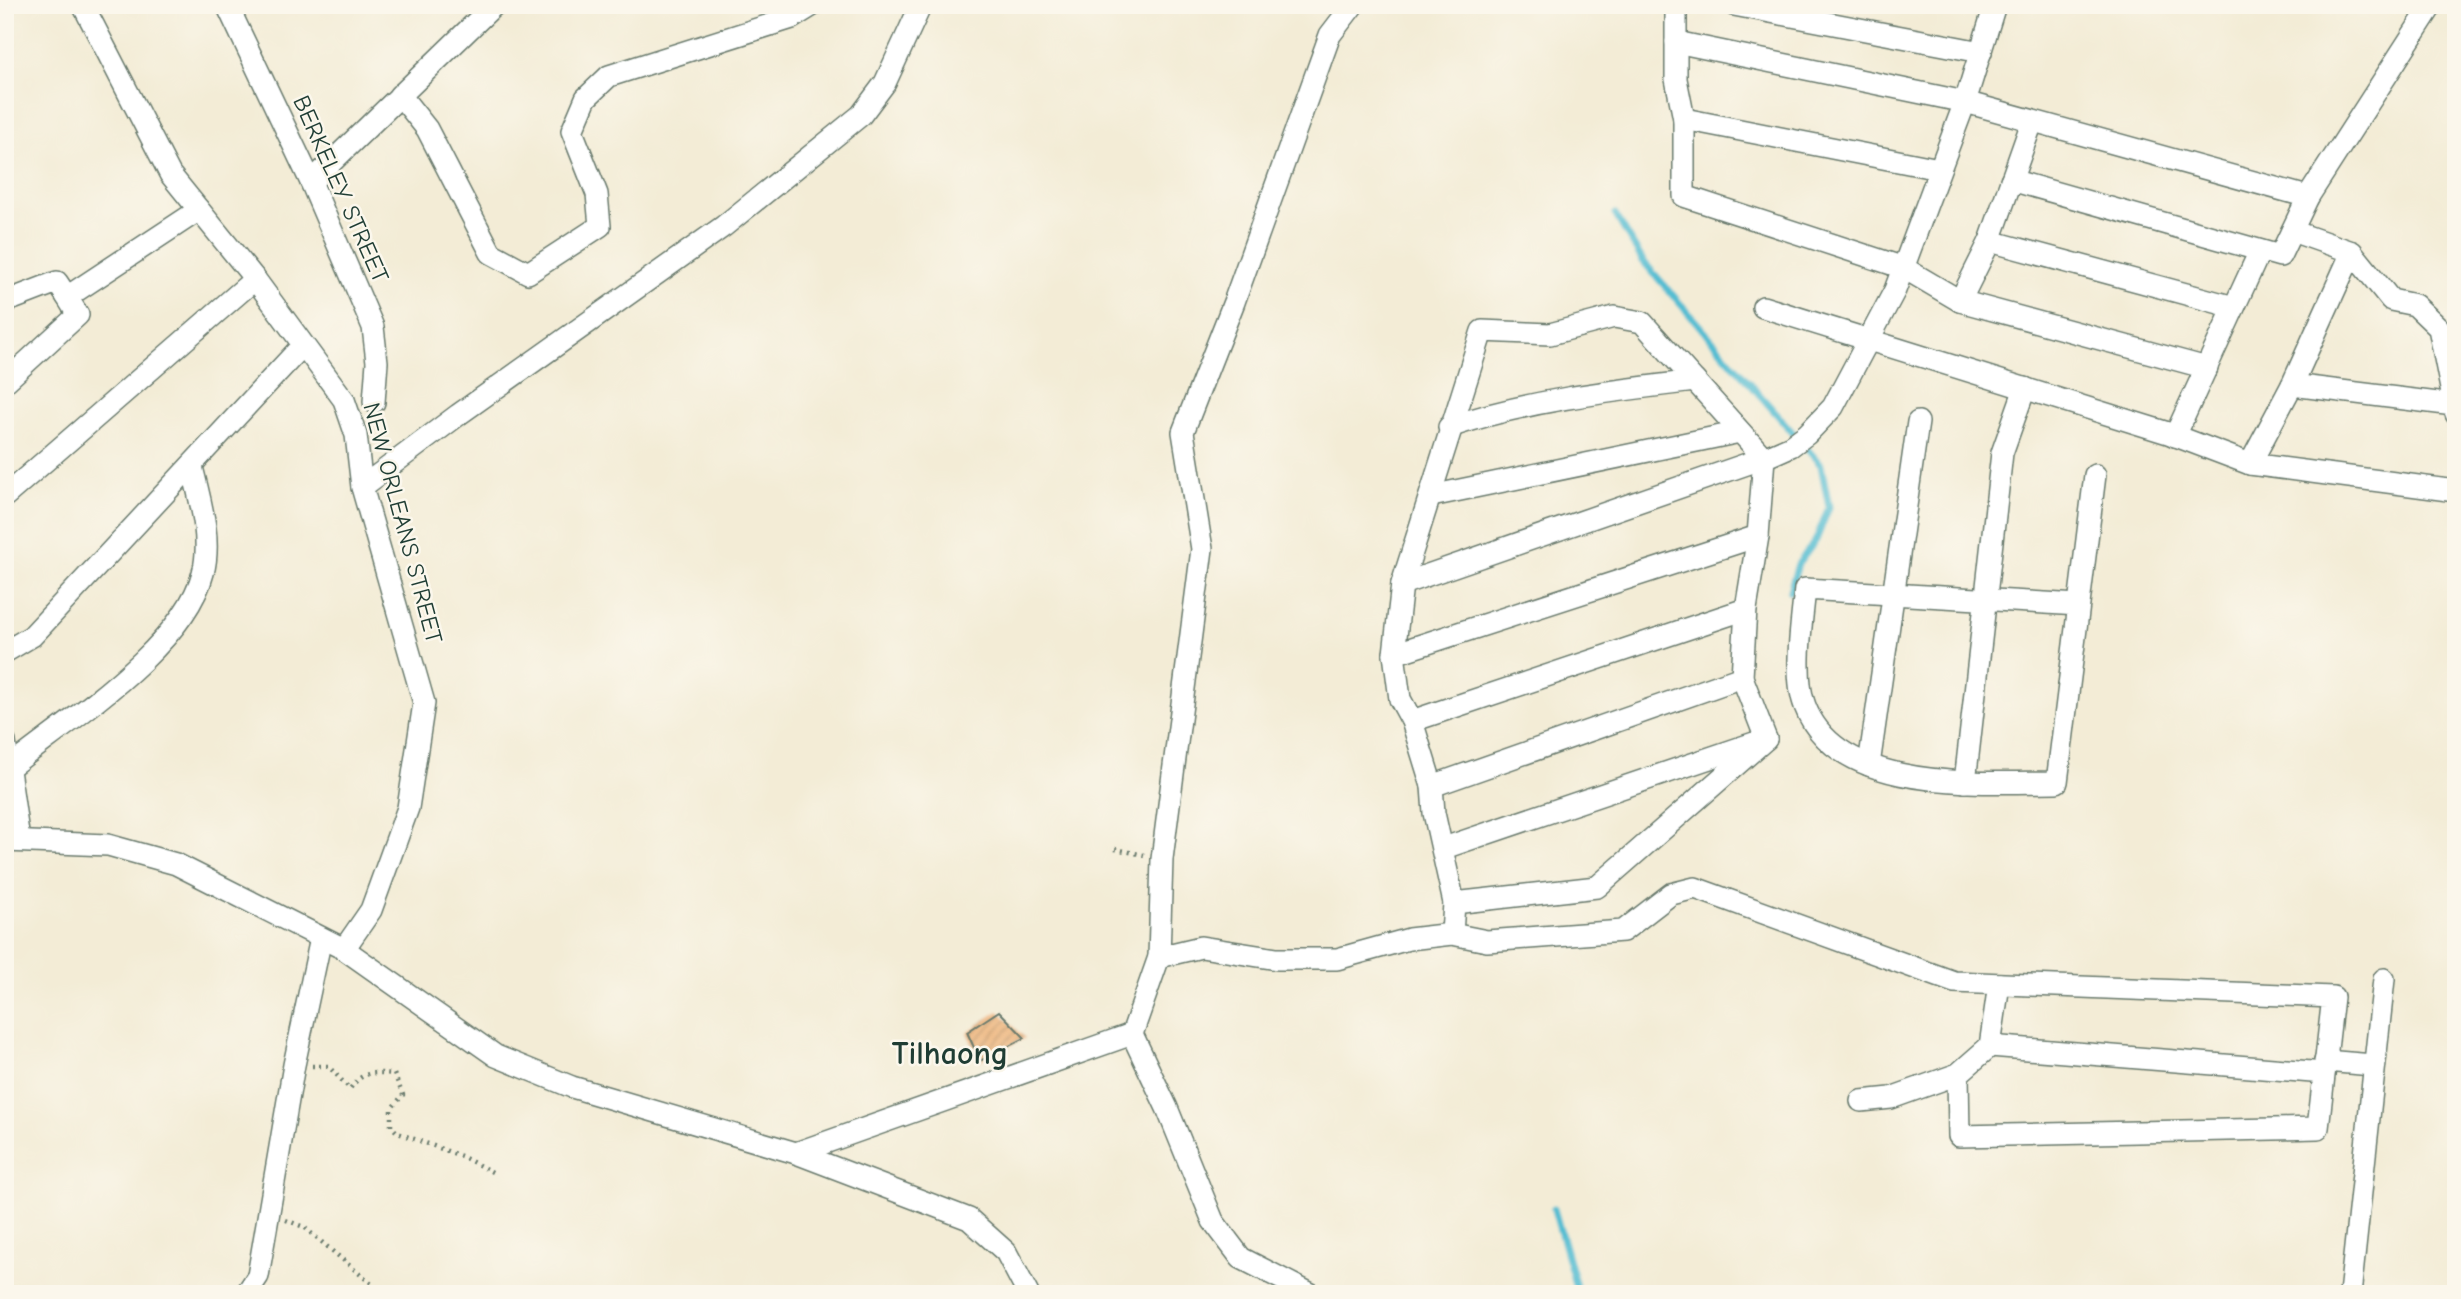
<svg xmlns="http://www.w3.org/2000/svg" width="2461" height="1299" viewBox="0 0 2461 1299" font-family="'Comic Neue',sans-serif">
  <defs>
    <pattern id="building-hatch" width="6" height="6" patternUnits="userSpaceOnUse" patternTransform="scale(1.75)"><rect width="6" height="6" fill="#ecad6f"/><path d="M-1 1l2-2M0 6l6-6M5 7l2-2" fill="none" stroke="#bf8e5c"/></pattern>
  </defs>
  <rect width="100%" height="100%" fill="#fbf7ec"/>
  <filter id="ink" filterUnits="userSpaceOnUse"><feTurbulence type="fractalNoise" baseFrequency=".0143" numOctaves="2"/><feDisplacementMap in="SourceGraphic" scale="14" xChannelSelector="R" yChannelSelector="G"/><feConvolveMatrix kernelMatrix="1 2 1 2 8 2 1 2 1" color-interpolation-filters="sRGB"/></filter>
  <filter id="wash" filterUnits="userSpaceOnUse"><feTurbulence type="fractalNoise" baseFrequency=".00686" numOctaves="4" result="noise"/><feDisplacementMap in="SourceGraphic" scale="28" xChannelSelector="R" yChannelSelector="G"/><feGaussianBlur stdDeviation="1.57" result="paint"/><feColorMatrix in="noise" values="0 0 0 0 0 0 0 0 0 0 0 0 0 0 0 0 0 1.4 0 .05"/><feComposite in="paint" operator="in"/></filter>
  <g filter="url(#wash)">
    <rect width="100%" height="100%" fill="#f3ecd6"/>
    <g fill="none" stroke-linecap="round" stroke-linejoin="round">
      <g stroke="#55bdd2" stroke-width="7">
        <polyline points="1615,214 1643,261 1821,465 1829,507 1816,540 1798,564 1790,591"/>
        <polyline points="1554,1209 1578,1294"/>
      </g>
    </g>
    <g id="blocks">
      <polygon fill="url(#building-hatch)" points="999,1011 1025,1038 980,1061 967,1032"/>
    </g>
  </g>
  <g filter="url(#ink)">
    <use href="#blocks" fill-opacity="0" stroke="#697a6d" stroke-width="2"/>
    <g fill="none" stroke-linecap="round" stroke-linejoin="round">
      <defs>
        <g id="minor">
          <polyline points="83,5 170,174 255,279 344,400 356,435 362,487 424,703 408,808 371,910 344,949"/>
          <polyline points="227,5 311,182 373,327 377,362 374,402"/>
          <polyline points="1676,5 1676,79 1684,119 1684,196 1904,268 1960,301 2207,368"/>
          <polyline points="1734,5 1981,52"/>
          <polyline points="1676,42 1965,102 2308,197"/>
          <polyline points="400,95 427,129 491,253 528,273 600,226 597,194 572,131 586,98 609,76 792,18 813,5"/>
          <polyline points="1684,119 1939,169"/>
          <polyline points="2011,180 2280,256 2308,197 2432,5"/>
          <polyline points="311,182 494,5"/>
          <polyline points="2292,231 2352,252 2391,300 2415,305 2439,328 2456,414"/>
          <polyline points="1990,241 2234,307"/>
          <polyline points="1960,301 1990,241 2032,122"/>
          <polyline points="5,302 57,282 67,297 199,210"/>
          <polyline points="1763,307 2168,433 2250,464 2456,491"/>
          <polyline points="5,382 78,315 67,297"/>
          <polyline points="2292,385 2454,405"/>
          <path d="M1449,427c80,-27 162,-36 246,-46"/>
          <polyline points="2175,436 2260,251"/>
          <polyline points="2250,464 2292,385 2352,252"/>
          <polyline points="362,487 458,415 724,226 861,115 885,83 921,5"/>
          <polyline points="5,496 255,279"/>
          <polyline points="1431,496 1740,432"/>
          <polyline points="1402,584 1764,458 1791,446 1807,434 1833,407 1895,290 1965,102 1995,5"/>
          <path d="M2079,605l-274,-16c-3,31 -12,87 0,117 33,88 177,76 252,76l38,-307"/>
          <polyline points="5,652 32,636 303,345"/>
          <polyline points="1394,654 1758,536"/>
          <polyline points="1412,721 1746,609"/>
          <polyline points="5,742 19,840"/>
          <polyline points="1869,765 1918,422"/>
          <path d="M10,767c59,-47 174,-120 193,-194 9,-34 -3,-73 -11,-106"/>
          <polyline points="1965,782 2002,453 2025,388"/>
          <polyline points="1432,786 1742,677"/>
          <polyline points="5,841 108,845 176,864 344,949 496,1056 572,1087 796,1153 969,1219 1006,1252 1028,1294"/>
          <polyline points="1444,848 1754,743"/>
          <polyline points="1454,903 1597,887 1766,739"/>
          <polyline points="1452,934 1454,903 1434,813 1432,786 1412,721 1400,699 1394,654 1402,584 1482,331 1550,334 1614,317 1642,322 1764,458 1758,536 1746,609 1742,677 1766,739"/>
          <polyline points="1159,957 1201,947 1277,959 1337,959 1409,939 1452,934 1487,941 1623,931 1671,894 1695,888 1954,982 2333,997 2318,1128 1959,1136 1958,1074"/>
          <polyline points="1990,1046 2324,1073"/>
          <polyline points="2325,1061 2373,1065"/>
          <polyline points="1861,1101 1891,1098 1958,1074 1990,1046 1999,984"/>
          <polyline points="796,1153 1132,1034"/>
          <polyline points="246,1294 258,1276 294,1065 321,938"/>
          <polyline points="1311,1294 1241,1258 1213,1221 1167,1108 1132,1034 1159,957 1162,859 1202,549 1183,432 1234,302 1330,35 1353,5"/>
          <polyline points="2350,1294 2384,979"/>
        </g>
      </defs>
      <use href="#minor" stroke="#697a6d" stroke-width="24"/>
      <g stroke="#697a6d" stroke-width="4.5" stroke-dasharray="2 5" stroke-linecap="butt">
        <polyline points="1115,849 1144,855"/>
        <path d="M312,1066h16l22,23c12,-18 23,-17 44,-15l9,21 -12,14v17l7,7 63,23 33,17"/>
        <polyline points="286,1220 304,1227 374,1286"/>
      </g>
      <use href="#minor" stroke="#fff" stroke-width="21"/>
    </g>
  </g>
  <g text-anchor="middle" stroke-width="5" stroke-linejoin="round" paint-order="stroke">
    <g font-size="24" fill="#1f3d34" stroke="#fbf7ec">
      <text transform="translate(341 189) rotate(66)" y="8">BERKELEY STREET</text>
      <text transform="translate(403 523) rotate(75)" y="8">NEW ORLEANS STREET</text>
    </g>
    <g font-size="32" font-weight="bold" fill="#1f3d34" stroke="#fbf7ec">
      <text x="950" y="1064">Tilhaong</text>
    </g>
  </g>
  <rect width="2461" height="1299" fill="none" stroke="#fbf7ec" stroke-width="28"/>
</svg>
